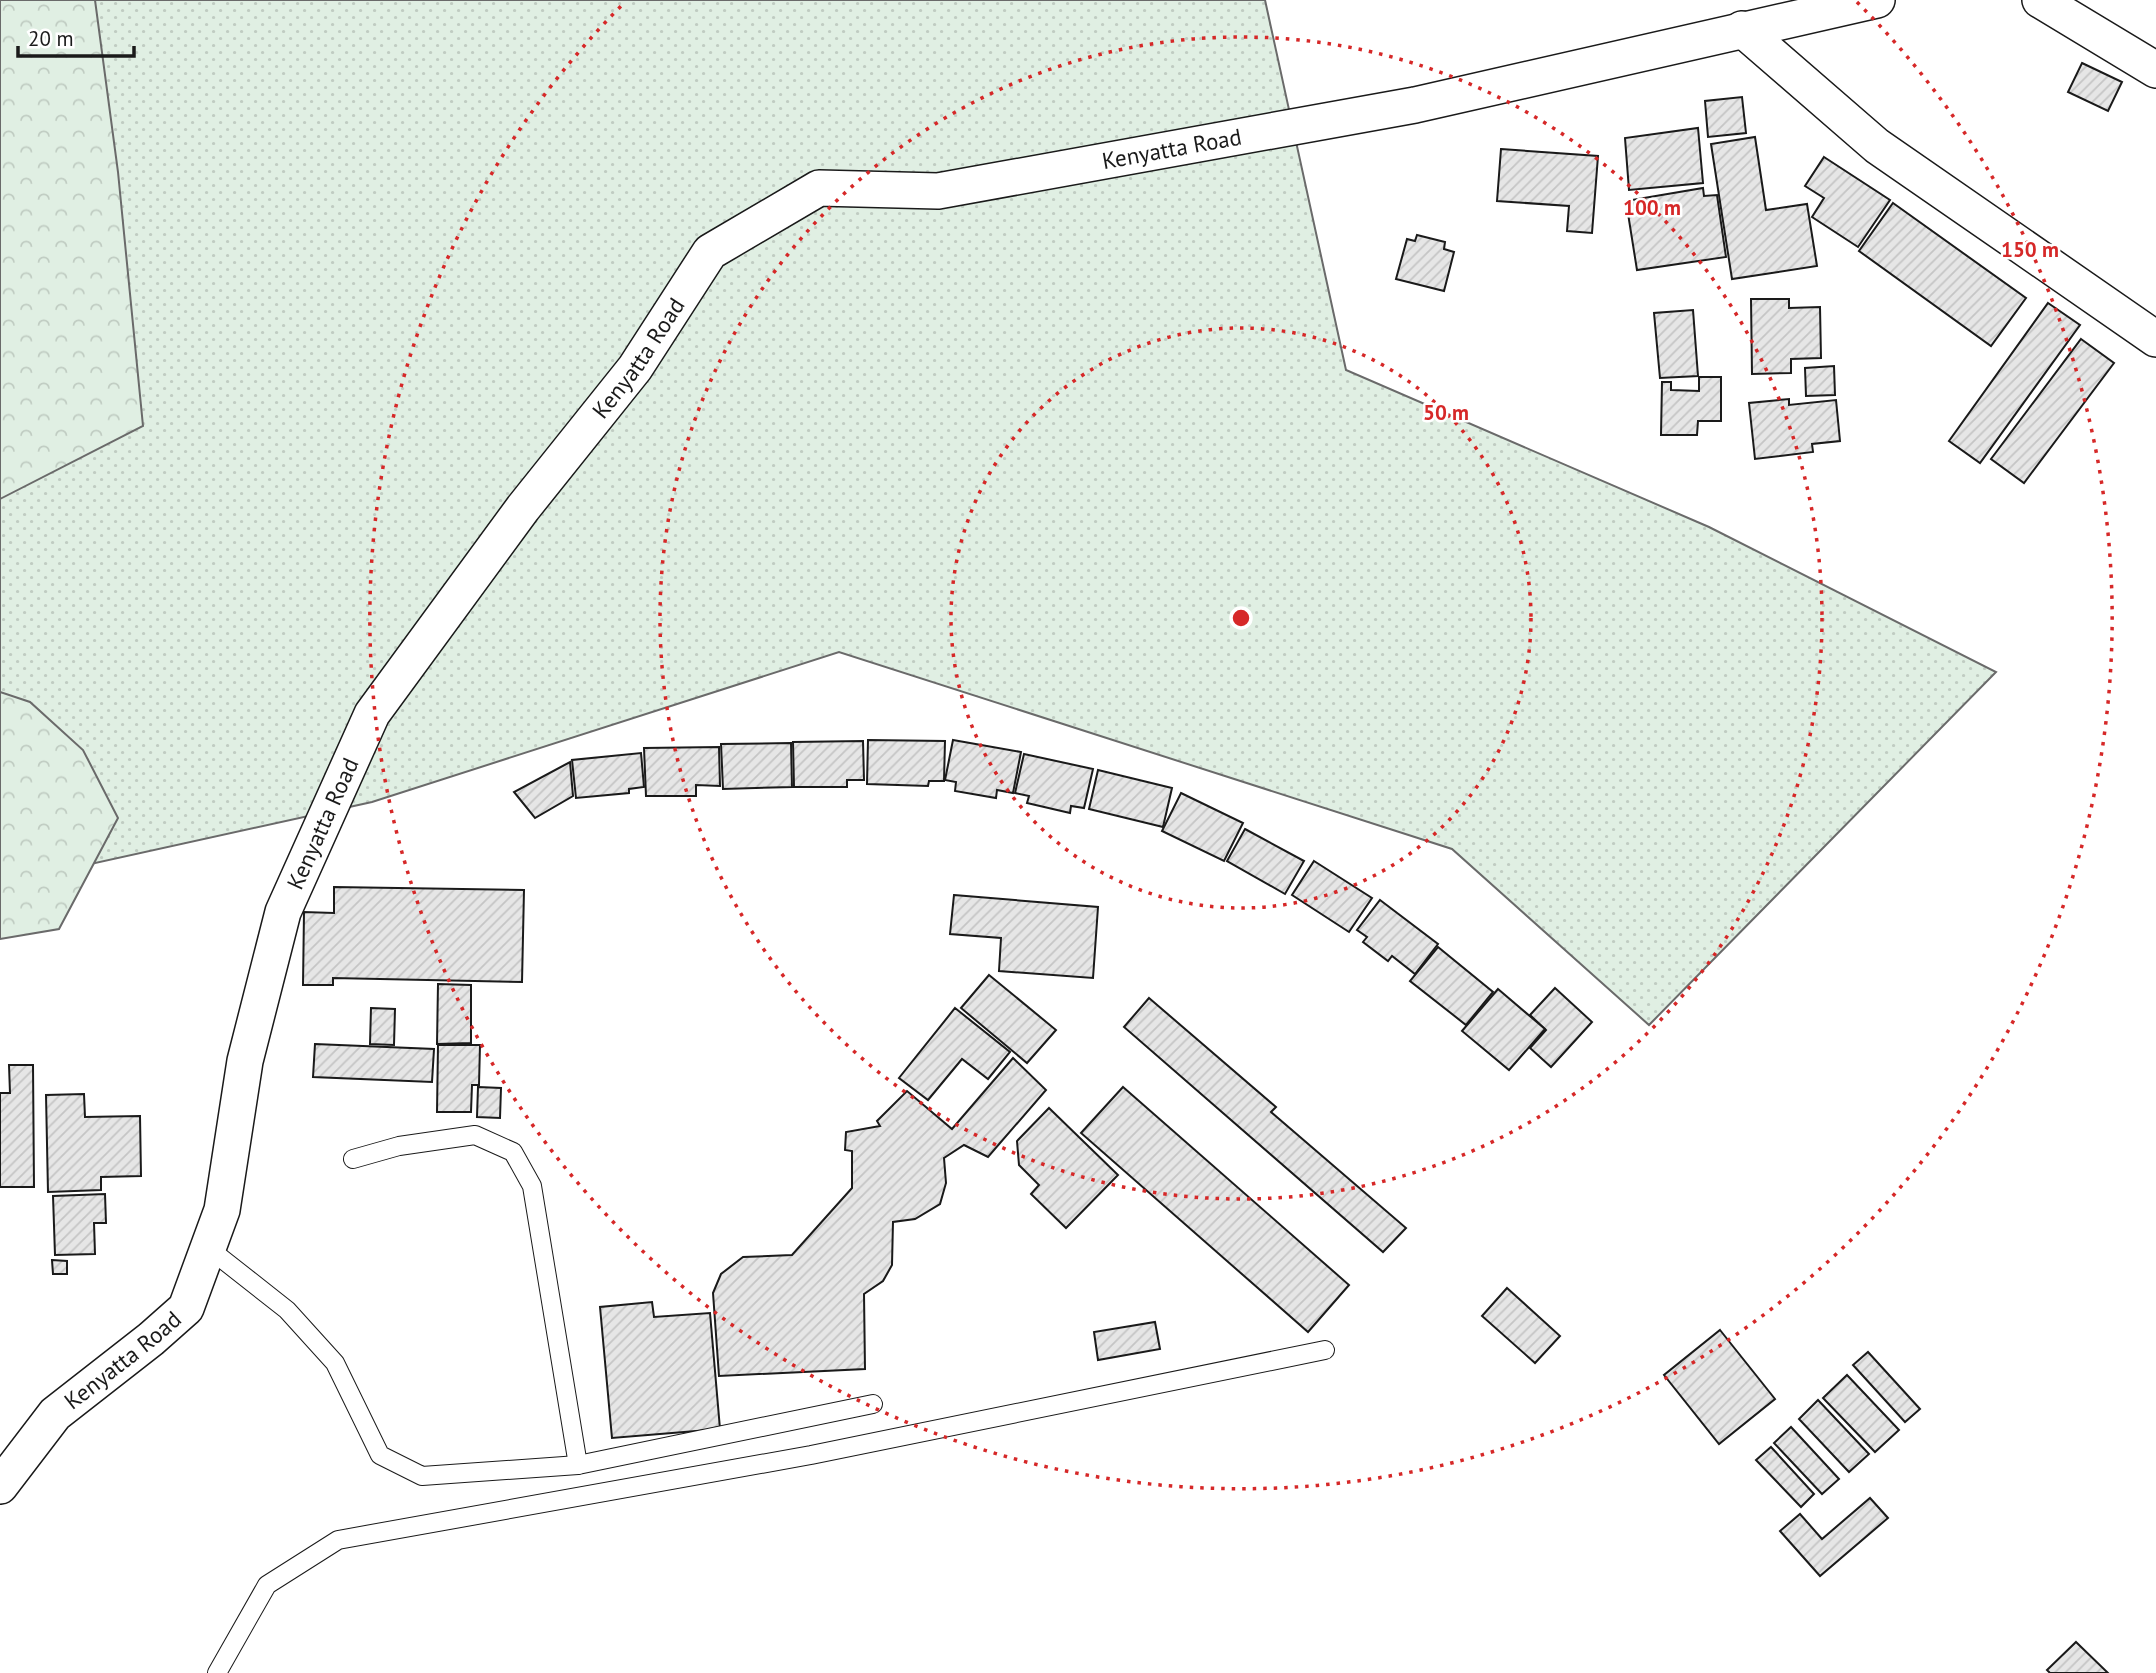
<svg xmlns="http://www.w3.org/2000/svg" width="2156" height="1673" viewBox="0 0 2156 1673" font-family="'PT Sans',sans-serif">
  <defs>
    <pattern id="grass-dots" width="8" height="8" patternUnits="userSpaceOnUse" patternTransform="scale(1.75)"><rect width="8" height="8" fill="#e0efe3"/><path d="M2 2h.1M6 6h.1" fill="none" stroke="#c0ccc2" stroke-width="1.8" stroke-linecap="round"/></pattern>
    <pattern id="forest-crowns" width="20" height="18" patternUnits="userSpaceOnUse" patternTransform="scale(1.75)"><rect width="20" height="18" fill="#e0efe3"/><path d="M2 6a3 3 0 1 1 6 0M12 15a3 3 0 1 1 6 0" fill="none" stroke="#c0ccc2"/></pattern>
    <pattern id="building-hatch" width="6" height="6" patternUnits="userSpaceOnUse" patternTransform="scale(1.75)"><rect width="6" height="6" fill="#e6e6e6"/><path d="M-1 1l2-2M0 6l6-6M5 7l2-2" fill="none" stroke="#c5c5c5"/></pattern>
  </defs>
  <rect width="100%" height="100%" fill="#fff"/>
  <polygon fill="url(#grass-dots)" stroke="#6a6a6a" stroke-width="2" points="0,0 1265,0 1346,370 1709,527 1996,672 1649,1025 1452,849 839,652 372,802 0,884"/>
  <g fill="url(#forest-crowns)" stroke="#6a6a6a" stroke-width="2">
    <polygon points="0,0 95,0 118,172 143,426 0,499"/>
    <polygon points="0,692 30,702 83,750 118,818 59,929 0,939"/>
  </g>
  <g fill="url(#building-hatch)" stroke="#1a1a1a" stroke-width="2">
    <polygon points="2082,63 2122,82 2108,111 2068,92"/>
    <polygon points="1742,97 1746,133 1708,137 1705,101"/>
    <polygon points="1698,128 1703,183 1629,190 1625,138"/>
    <polygon points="1755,137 1766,210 1807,204 1817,266 1732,279 1711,144"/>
    <polygon points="1501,149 1598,156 1592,233 1567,231 1569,206 1497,201"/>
    <polygon points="1824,157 1890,200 1858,247 1812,217 1824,198 1805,186"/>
    <polygon points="1703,188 1704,196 1717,195 1726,257 1637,270 1626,201"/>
    <polygon points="1893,203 2026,298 1991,346 1859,251"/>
    <polygon points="1417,235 1445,242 1444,249 1454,252 1444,291 1396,279 1407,239 1415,241"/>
    <polygon points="1751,299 1789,299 1789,308 1820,307 1821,358 1791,359 1791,373 1752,374"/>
    <polygon points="2048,303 2080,325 1980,463 1949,441"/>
    <polygon points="1693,310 1698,376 1660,378 1654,313"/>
    <polygon points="2081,339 2114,363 2024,483 1991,459"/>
    <polygon points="1834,366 1835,395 1806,396 1805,368"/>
    <polygon points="1699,377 1721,377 1721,421 1698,421 1697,435 1661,435 1662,382 1671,382 1671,390 1699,391"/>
    <polygon points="1789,399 1789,405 1836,400 1840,441 1812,444 1813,452 1755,459 1749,403"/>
    <polygon points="868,740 945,741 944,781 929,781 928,786 867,784"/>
    <polygon points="953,740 1021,752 1013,793 997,790 996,798 955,791 956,782 945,780"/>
    <polygon points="863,741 864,780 847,780 847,787 794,787 793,742"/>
    <polygon points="791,743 792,787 723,789 721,744"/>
    <polygon points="719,747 720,786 696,785 696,796 646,796 644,748"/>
    <polygon points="641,753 644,787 629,789 629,793 576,798 572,760"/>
    <polygon points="1024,754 1093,769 1084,808 1071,806 1070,813 1027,803 1029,796 1015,793"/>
    <polygon points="570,762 573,796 535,818 514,792"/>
    <polygon points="1098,770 1172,788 1163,827 1089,809"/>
    <polygon points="1181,793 1243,823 1224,861 1162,831"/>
    <polygon points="1245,829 1304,861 1285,894 1227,861"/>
    <polygon points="1314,861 1372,898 1349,932 1292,895"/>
    <polygon points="334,887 524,890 522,982 333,978 333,985 303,985 304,912 334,913"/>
    <polygon points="954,895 1098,907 1093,978 999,971 1001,938 950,934"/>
    <polygon points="1380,900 1438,944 1415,974 1392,956 1388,961 1363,942 1367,937 1357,930"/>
    <polygon points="1438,947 1493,992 1466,1025 1410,981"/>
    <polygon points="989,975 1056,1030 1027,1063 961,1008"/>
    <polygon points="438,984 471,985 471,1043 437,1044"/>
    <polygon points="1555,988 1592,1022 1551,1067 1530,1048 1546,1030 1530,1015"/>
    <polygon points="1498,989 1545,1029 1509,1070 1462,1031"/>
    <polygon points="1149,998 1276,1107 1271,1112 1406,1228 1383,1252 1124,1027"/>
    <polygon points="371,1008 395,1009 394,1045 370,1044"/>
    <polygon points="955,1008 1010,1052 988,1079 962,1059 928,1100 899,1078"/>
    <polygon points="315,1044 434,1049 432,1082 313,1077"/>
    <polygon points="438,1045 480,1045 479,1085 472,1085 471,1112 437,1112"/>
    <polygon points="1013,1058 1046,1090 988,1157 964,1145 944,1158 946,1183 940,1204 915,1219 893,1222 892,1265 883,1281 864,1294 865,1369 719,1376 713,1293 721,1274 743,1257 792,1255 852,1188 852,1151 845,1150 846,1132 880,1126 877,1121 907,1091 952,1129"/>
    <polygon points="9,1065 33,1065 34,1187 0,1187 0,1093 10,1093"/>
    <polygon points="478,1087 501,1088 500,1118 477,1117"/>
    <polygon points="1123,1087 1349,1285 1308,1332 1081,1133"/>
    <polygon points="84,1094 85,1117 140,1116 141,1176 101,1177 101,1190 48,1192 46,1095"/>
    <polygon points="1049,1108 1118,1175 1066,1228 1031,1194 1039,1185 1019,1165 1017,1141"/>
    <polygon points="105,1194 106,1223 94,1223 95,1254 55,1255 53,1196"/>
    <polygon points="52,1260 67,1261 67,1274 53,1274"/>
    <polygon points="1507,1288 1560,1336 1535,1363 1482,1316"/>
    <polygon points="652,1302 654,1317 710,1313 720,1429 612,1438 600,1307"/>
    <polygon points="1155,1322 1160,1349 1098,1360 1094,1332"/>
    <polygon points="1720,1330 1775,1399 1719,1444 1664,1375"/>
    <polygon points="1868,1352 1920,1409 1905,1422 1853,1365"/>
    <polygon points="1847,1375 1899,1430 1875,1452 1823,1398"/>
    <polygon points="1818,1400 1869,1454 1849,1472 1799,1419"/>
    <polygon points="1791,1427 1839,1479 1822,1494 1774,1443"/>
    <polygon points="1771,1447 1814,1494 1801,1507 1756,1460"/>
    <polygon points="1870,1498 1888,1518 1820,1576 1780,1531 1800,1514 1822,1539"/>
    <polygon points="2076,1642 2108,1673 2050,1673 2047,1670"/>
  </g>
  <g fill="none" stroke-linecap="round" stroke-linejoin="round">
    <defs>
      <g id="lane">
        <polyline points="353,1159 399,1146 475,1135 513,1152 532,1186 578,1465"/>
        <polyline points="207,1247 287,1310 335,1363 380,1455 422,1476 578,1465 873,1404"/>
        <polyline points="217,1673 267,1585 338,1540 811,1455 1325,1350"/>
      </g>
      <g id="street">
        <polyline points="2040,0 2156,70"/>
        <polyline points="1742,29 1877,146 2156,339"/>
        <path id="s1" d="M0,1486l55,-72 96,-75 35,-31 36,-98 23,-149 38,-149 89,-198 151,-206 112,-140 75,-116 109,-64 119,3 477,-86 462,-105"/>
      </g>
    </defs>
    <use href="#lane" stroke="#1a1a1a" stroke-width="20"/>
    <use href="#street" stroke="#1a1a1a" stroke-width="38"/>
    <use href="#lane" stroke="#fff" stroke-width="18"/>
    <use href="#street" stroke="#fff" stroke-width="35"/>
  </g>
  <g fill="none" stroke="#d62828" stroke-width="3.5" stroke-dasharray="3.5 7">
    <circle cx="1241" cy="618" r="290"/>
    <circle cx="1241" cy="618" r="581"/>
    <path d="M1857 2A871 871 0 1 1 625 2"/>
  </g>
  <g text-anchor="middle" stroke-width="5" stroke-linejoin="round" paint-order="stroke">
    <g font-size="23" fill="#1a1a1a" stroke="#fff">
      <text dy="8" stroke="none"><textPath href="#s1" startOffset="1941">Kenyatta Road</textPath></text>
      <text dy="8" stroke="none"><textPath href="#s1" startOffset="1330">Kenyatta Road</textPath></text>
      <text dy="8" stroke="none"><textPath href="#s1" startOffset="765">Kenyatta Road</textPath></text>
      <text dy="8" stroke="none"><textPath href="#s1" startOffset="177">Kenyatta Road</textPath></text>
    </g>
  </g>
  <circle cx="1241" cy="618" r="10" fill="#d62828" stroke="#fff" stroke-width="3.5"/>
  <g font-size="21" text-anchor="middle" font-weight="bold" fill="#d62828" stroke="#fff" stroke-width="5" stroke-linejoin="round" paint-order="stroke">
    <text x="1652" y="215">100 m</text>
    <text x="2030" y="257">150 m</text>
    <text x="1446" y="420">50 m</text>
  </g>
  <path d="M18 46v10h116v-10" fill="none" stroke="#1a1a1a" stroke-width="3.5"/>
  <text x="28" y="46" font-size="21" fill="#1a1a1a" stroke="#ffffff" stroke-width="5" paint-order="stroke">20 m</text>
</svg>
